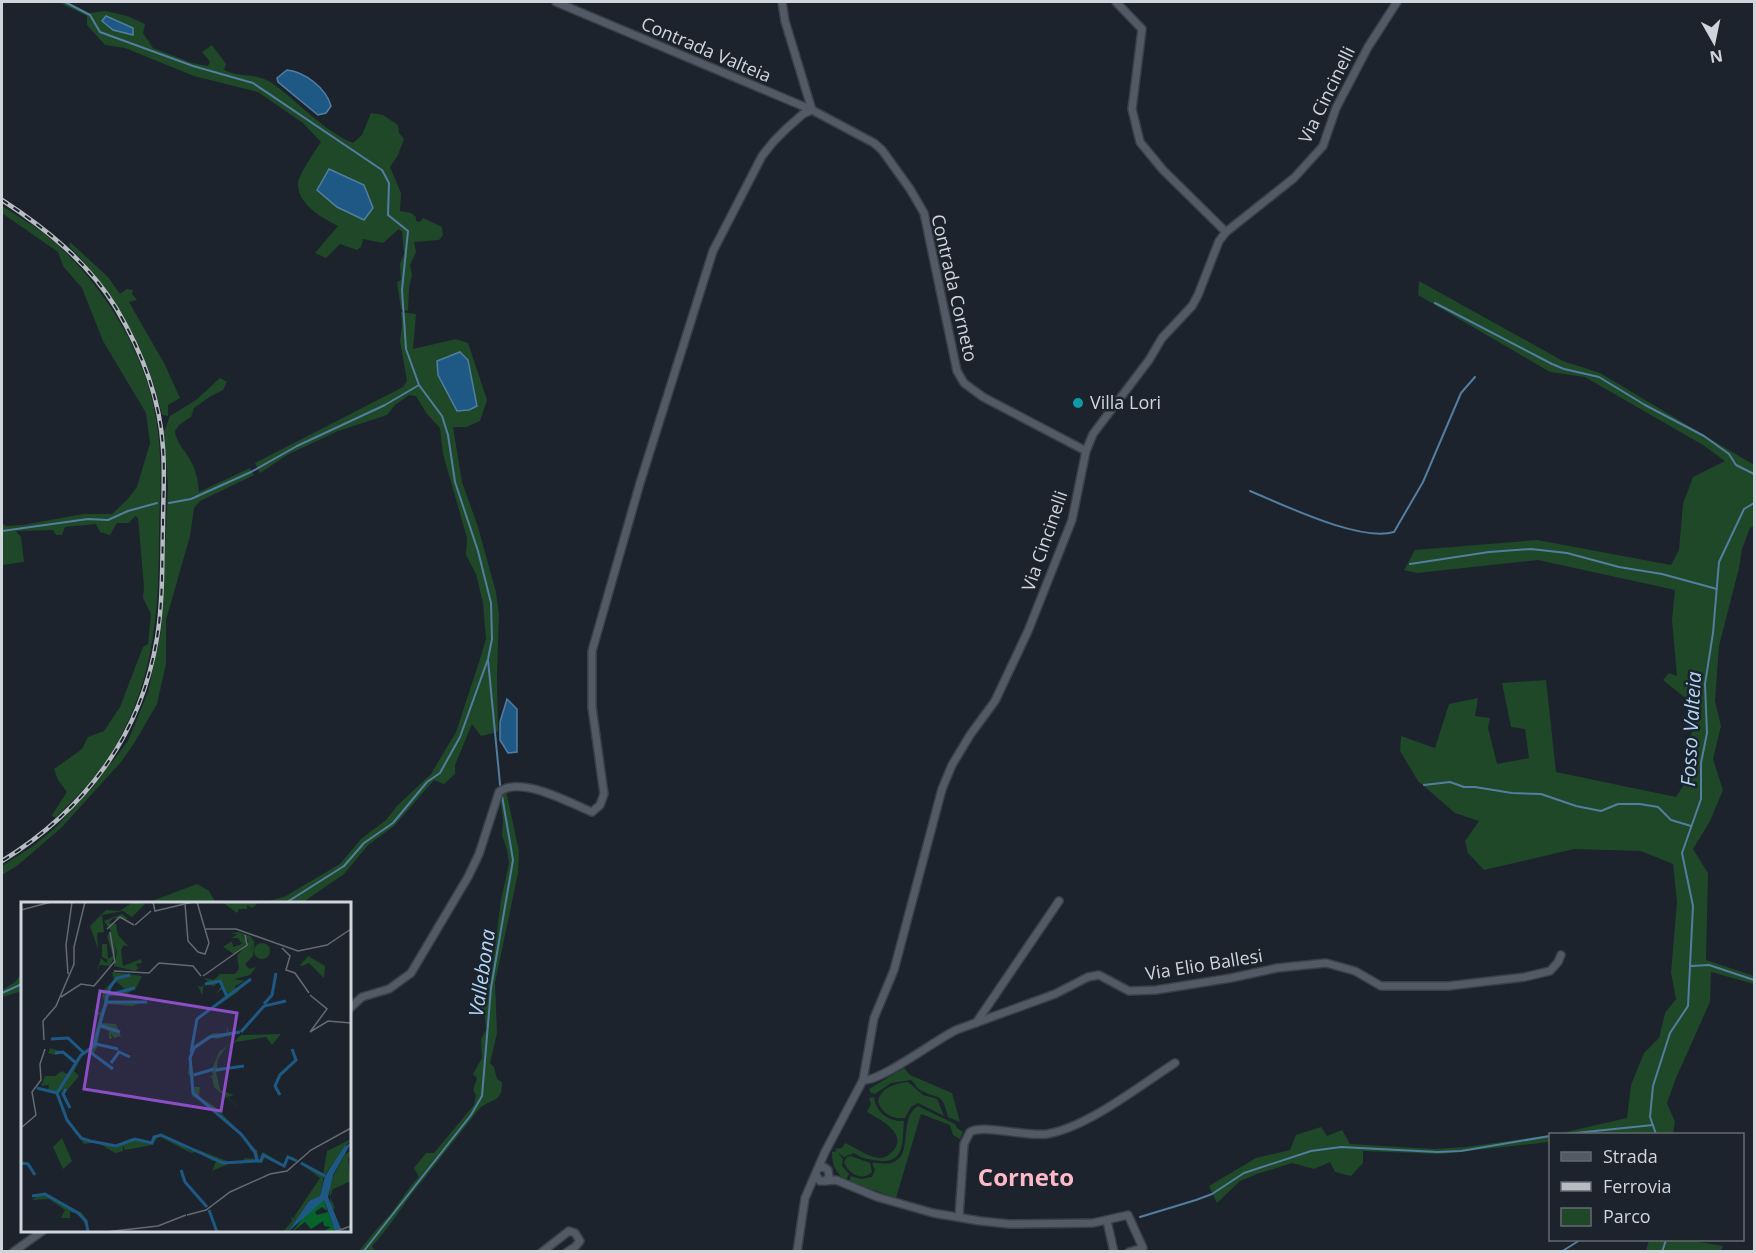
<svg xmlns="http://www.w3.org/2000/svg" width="1756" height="1253" viewBox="0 0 1756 1253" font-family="'Open Sans',sans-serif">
  <rect width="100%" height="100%" fill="#1c232c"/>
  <g fill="#1e4828">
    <path d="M58,2h10l21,11 17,-2 21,5 18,8 -2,9 10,15 39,15 16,3 2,-4 -8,-10 10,-7 14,19 -2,6c16,8 31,2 48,13 27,19 50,47 81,60l9,-8 9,-22 12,2 15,10 1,8 5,6 -6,16 -8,12 11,26 -1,18 11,2 5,4v4l4,1 3,-4 19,9 1,8 -4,5 -25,2 2,10 -6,13 2,10 -3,13 -1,23 -7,-2 -4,-27 4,-2 -1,-16 4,-10 -2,-22 -3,-3 -16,14 -20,-4 -2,8 -4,3 -17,-6 -14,14 -11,-5 23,-27c-16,-8 -41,-22 -40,-43 1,-9 17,-32 23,-41l-18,-19 -45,-31 -64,-16 -69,-28 -20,-3 -18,-20v-9z"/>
    <path d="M2,206c14,9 28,17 41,27 48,37 87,95 105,152 7,22 11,48 12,71 2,26 -1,52 -1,78 0,83 -5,150 -50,223 -14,23 -35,42 -54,61l-3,-3 15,-23 -9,-12 -4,-11 28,-20 6,-12 16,-6 16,-24 23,-60 5,-3 3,-30 -8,-16 1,-11 -6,-69 -3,-2 -6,7h-12l-7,12 -10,-3 -4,-8 -31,3 -3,8h-6l-3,-5 -37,1 5,6 3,25 -22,3v-42l4,3 17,-1 60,-11h29l15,-14 10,-13 13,-44 -4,-30 -43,-72 -21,-53 -19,-22 -5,-14 -56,-39z"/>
    <path d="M70,242l38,35 12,17 7,-5 6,1 -1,4 5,6 -8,2 36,63 15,33 -12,7v11l-6,-1c-15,-67 -46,-120 -93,-169z"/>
    <polygon points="1419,281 1563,361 1600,373 1754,465 1754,526 1750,528 1742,549 1739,568 1719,646 1715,701 1721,726 1713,759 1723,790 1710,821 1693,849 1708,873 1706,960 1754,976 1754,984 1711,972 1710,1002 1676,1078 1667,1103 1675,1122 1673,1134 1632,1134 1631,1132 1610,1134 1557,1134 1627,1118 1631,1085 1644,1053 1659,1038 1665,1013 1676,999 1671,973 1677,902 1673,864 1641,851 1574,849 1484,870 1468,853 1465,841 1479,821 1455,813 1418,781 1400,751 1401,736 1435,748 1449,704 1478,698 1475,716 1490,718 1488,728 1497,764 1529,758 1525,729 1511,727 1502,683 1546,680 1556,772 1676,797 1690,775 1685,758 1695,721 1689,701 1663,680 1669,673 1677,676 1672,620 1675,590 1538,560 1417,573 1404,570 1415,550 1537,540 1671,565 1679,550 1683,504 1693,477 1725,461 1703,445 1585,377 1550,372 1418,295"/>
    <polygon points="401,312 416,314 413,349 456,339 468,343 487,400 480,421 466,427 453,427 462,482 478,527 496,592 499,615 497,676 498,732 481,736 472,724 455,765 455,774 444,784 434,780 394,826 368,845 344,874 306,900 305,903 261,903 284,897 340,864 361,839 386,820 397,806 431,774 456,732 480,659 486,639 483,603 476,574 466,555 467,538 443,454 440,428 427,414 416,396 409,395 395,405 387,415 338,431 287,455 260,473 255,463 403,387 407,381 400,341 402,326"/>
    <path d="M220,378l7,4 -4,8 -12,6 -17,12 -3,9 -11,7 -5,7c1,11 9,18 14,27 7,11 9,22 10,34l51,-24 4,7 -54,26 -6,7 -4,28 -24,84v44l-9,40 -24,41 -12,17 -60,66 -43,37 -16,10v-9l31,-20 23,-19 37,-40 35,-46 20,-49 13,-60 7,-145 -4,-55 6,-16 26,-16z"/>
    <path d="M506,791l13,60 -1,22 -23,110 2,50 -7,30 4,4 3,12 5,3c0,22 -9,15 -22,26 -23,29 -46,58 -69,87 -13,18 -24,35 -39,51l3,5 -17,1c10,-12 18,-23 28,-33 12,-12 20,-30 33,-42l-5,-9 12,-15h8l40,-48 2,-10 -3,-5 4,-12 -4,-4 9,-16 -1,-19 5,-9 -1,-13 -5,-13 5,-9 7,-26 9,-69 8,-37 -2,-13 -5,-15 1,-15 -3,-22z"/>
    <polygon points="197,884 209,891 216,903 144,904"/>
    <polygon points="22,973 22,991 2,997 2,990 15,982"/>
    <path d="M904,1068l6,7 42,18 8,29 -12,-5c-6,-24 -7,-17 -26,-26 -5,-2 -7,-8 -11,-11l-20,3 -16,11 -4,-1 -2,-4z"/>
    <path d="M908,1082l15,13 14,4 7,17 -26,-13 -7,4 -6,11c-12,2 -24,-5 -27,-17 3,-13 17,-18 30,-19z"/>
    <path d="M874,1097c2,15 14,25 30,24 -2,17 2,41 -22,40 -11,-1 -19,-2 -28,-8l-10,4 -6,-4 5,6 -1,7 7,8 -3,6c-11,-7 -14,-15 -14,-28l5,-1 -3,-2 8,-1 3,-5c10,4 24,15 35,15 5,0 9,-3 12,-6 18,-18 -13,-33 -25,-40l4,-8 -2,-6z"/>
    <path d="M918,1106l37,18 2,4 6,4 -3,7 -7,-4 -3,-10 -29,-11 -25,84 -47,-17 2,-5 10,3 11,-2 3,-7 -3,-7c6,-1 13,2 19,0 24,-6 6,-44 27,-57z"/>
    <polygon points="1321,1127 1327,1136 1342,1130 1350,1144 1433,1149 1466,1147 1550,1135 1550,1142 1440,1154 1363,1151 1363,1163 1351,1176 1335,1172 1330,1162 1314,1169 1292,1163 1257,1174 1240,1181 1217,1203 1209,1186 1256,1158 1290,1150 1296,1135"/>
    <path d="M851,1156l19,7 2,9c-9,10 -24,2 -28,-10l3,-5z"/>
    <polygon points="1649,1240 1687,1240 1723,1246 1721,1251 1646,1251"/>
  </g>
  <g fill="#1e5986" stroke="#537ea0" stroke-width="1.5">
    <polygon points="106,16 133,28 133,35 113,30 102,21"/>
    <path d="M287,70c18,2 39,18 44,36l-5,7 -8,2 -40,-33 -1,-4z"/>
    <polygon points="329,169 364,185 373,208 364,220 337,207 317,190"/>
    <polygon points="460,352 468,360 477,406 469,410 457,411 438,375 437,361"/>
    <polygon points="507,699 517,709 517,752 508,753 500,740 500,722"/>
  </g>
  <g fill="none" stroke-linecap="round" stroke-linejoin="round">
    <g stroke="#537ea0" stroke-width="2">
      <polyline points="65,2 90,15 100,32 193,66 253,83 382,170 389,183 388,215 408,231 402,290 406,349 419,385 442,416 448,435 455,482 478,551 491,603 492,639 488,659 460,737 440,773 427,782 393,823 364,843 344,866 284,904"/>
      <polyline points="1435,303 1552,364 1564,369 1599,377 1645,405 1704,436 1729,454 1736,465 1754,474"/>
      <path d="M1250,491c34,14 109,51 144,41l29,-50 38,-89 14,-16"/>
      <polyline points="169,503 191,499 251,472 297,446 385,405 419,385"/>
      <polyline points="2,531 88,519 108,520 128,511 157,503"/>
      <polyline points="1410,564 1489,552 1531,549 1567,553 1619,567 1662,574 1717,589"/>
      <polyline points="1424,785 1450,782 1464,787 1475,787 1512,793 1541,794 1576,806 1601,811 1618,804 1640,804 1658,807 1671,820 1691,826"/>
      <polyline points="1691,966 1709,965 1754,980"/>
      <polyline points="2,993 22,984"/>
      <polyline points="1566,1134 1653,1125"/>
      <polyline points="1656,1134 1650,1117 1653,1086 1670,1033 1688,1006 1693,906 1682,853 1701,799 1701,763 1707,733 1705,684 1713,633 1719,562 1744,509 1754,503"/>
      <polyline points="1140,1217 1196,1200 1212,1194 1244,1173 1311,1151 1341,1147 1437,1152 1461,1151 1550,1136"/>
      <polyline points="363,1252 471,1115 482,1096 491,988 513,860 500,784 488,660"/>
      <polyline points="1561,1252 1580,1240"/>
      <polyline points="1662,1252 1666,1240"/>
    </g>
    <defs>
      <g id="street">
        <polyline points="556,2 812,110 874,143 882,150 910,189 924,213 957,371 964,383 983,397 1086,451"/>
        <polyline points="1116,2 1142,29 1132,109 1140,142 1163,170 1226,232"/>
        <path d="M350,1008l12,-11 27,-8 22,-16 57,-96 11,-23 20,-62c21,-17 71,11 93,20l8,-7 4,-11 -12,-87v-56l48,-168 73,-232 49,-95 12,-15 13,-13 16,-14 9,-4 -27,-89 -3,-19"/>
        <polyline points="976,1023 1059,901"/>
        <path d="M863,1080c17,2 74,-41 93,-50l99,-36 33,-17 11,-2 30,16 27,-1 75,-12 46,-10 49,-5 29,8 26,15h67l77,-9 25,-6 8,-9 3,-7"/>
        <polyline points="816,1175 820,1181 825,1181 829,1177 828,1170 824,1167 819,1168"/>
        <polyline points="825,1181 836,1180 877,1197 933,1213 980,1221 1009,1224 1093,1223 1128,1215 1143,1248 1129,1252"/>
        <path d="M959,1217l5,-73 6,-12c15,-8 56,5 77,2 41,-7 92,-48 128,-71"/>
        <polyline points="1107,1221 1114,1252"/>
        <polyline points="13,1252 44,1230"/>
        <polyline points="542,1252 569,1231 575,1233 580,1241 575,1247 567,1252"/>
        <polyline points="797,1252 805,1198 825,1152 863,1080 874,1018 894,970 942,789 952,765 970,735 995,701 1028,631 1072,520 1086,451 1093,434 1149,360 1162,338 1192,306 1198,295 1219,241 1226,232 1294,178 1323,146 1336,108 1368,47 1397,2"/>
      </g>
    </defs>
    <use href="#street" stroke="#3b4048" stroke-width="10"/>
    <use href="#street" stroke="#525a65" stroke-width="7"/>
    <defs>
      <path id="rail" d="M2,200c43,28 86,62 114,108 25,42 44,91 47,140 2,26 0,52 0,77 -1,38 0,77 -6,113 -16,98 -72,172 -155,223"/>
    </defs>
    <use href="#rail" stroke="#b7bcc2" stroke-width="4.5"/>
    <use href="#rail" stroke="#1c232c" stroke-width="2" stroke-dasharray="7" stroke-linecap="butt"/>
  </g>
  <circle fill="#0f9aa8" stroke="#1c232c" stroke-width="2" cx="1078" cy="403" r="6"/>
  <g text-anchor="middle" stroke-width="5" stroke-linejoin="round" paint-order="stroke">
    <g font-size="18" fill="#d0d5db" stroke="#1c232c">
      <text transform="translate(706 50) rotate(23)" y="6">Contrada Valteia</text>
      <text transform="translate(1327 95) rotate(-64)" y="6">Via Cincinelli</text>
      <text transform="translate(954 288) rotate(77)" y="6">Contrada Corneto</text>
      <text transform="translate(1045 541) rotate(-71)" y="6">Via Cincinelli</text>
      <text transform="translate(1204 965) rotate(-9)" y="6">Via Elio Ballesi</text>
    </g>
    <g font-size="18" fill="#d0d5db" stroke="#1c232c" text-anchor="start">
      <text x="1090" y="409">Villa Lori</text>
    </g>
    <g font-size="20" font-style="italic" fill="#b1d6f7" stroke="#1c232c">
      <text transform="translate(1691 729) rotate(-87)" y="7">Fosso Valteia</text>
      <text transform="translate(482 973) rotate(-82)" y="7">Vallebona</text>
    </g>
    <g font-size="24" font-weight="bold" fill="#fdb9c8" stroke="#1c232c">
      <text x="1026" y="1186">Corneto</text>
    </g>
  </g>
  <g transform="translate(21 902)">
    <rect width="330" height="330" fill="#1c232c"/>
    <path d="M112,0l12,2 -13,13 -9,-6 -21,4 2,17 -7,1 1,16 -8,-23 16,-16 14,1zM201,0h36v1l-6,5 -5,-3v4h-8l-2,4zM101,12l6,5 -15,-1 -4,5 7,1 2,11 11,12 -5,-2 -3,5 2,16 18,-7 1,4 -6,1 2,4 5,-3 -8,6 -21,-5 3,-14 -3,-10 2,10 -6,14 -10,-1 -3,6 4,-13 5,5 2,-3 -6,-3v-13h5l1,15 5,-3 -6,-20 4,-5 -7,-10zM217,30l12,4 4,5 -5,14 6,-15 -2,16 -8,8 4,5 7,-2 -6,8 -16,4 11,2 -10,5 1,5 6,-5 -4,6 -40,27 -6,24 4,-24 31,-22 -5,-8 -6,5 6,-9 -3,-3 -5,4 -10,-2 -2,11 -4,-9 4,1 2,-3h6l-6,-6 10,2 6,-6h15l4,-5 -2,-13 12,-15 -8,-7 7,8 -14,12 -11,-7 9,-6 1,6 9,-3 -4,-6h-7l7,-4h-8zM287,54l17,10 -1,12 -15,-15 -7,3 -7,-3 5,2zM91,70l30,4 -6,12 -12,8h-13l15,-6 -10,-9 -9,14 1,7 33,1 -9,3 -24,-2 -7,19 15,1 5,12 -7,2 -3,-5 1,6h-3v-8l-9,-3 -2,16 21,5 -21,-3 -5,8 21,17 -25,-19 -7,4 -8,15 5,5 -15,18 7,15 -10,-16 4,-5 -7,6 10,26 14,17 9,4 25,4 16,-7 19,4 8,-8 13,5 19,12 5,-2 41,16 -6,-2 -19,8 5,-12 -4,2 -16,-10 -5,2 -5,-2 -28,-15 -7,9 -27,5 -2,-5v6l-8,2 -18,-11 -13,2 -18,-25 -11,-27 -7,-2 1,-5 -8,1 4,-10h10l7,-5 7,4 6,-12 -13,-10 -7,2 -7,-2 2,-5 13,4 13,10 6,-10 -14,-13 15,14 8,-5 9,-33 -10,-5 10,3 5,-9 -3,-12 12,-12zM207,124v6l12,1 -23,6 -7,-2 -15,11 -4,10 3,17 18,-6 7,-17 9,-7 7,-4 6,-6 40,-1 -9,11 -6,-8 -30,5 -9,4 -9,13 -1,9 13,1 -14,3 4,18 14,5 -7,2 16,14 -29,-24 -2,-10 -4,1 5,-3 -2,-5 -17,6 -1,11h7l-1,10 15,9 28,28 7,8 1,6 7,2 2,10 4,-8 21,13 2,-8h7l4,3 -9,-2 -2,9 -20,-11 -5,7 -15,-3 -7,6 6,-8 11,1 -3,-7 -3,-3 -4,-9 -29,-29 -25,-15 1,-17 -5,-5 3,-27 22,-14 13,1zM41,236l10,23 -9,8 -10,-22zM330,237l-27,37 -4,20 -11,5 -21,31h-5l9,-11 -1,-4 6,2 -3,-2 26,-39 -23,-17 26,14 4,-24zM330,249l-3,8 3,22 -18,8 -3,8 5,11 -4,2 -2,-26 16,-30zM21,291l40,20 4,6 3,13 -10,-18 -9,-2v6h-9l4,-8 -16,-11 -17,1z" fill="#1e4828"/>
    <path d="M303,298l3,11 -5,-4 -7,5 2,3 11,-3 7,19 -12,1 8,-5 -7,-1 -1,-5 -12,8 -6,-7 -13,10 22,-27z" fill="#06642b"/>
    <path d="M233 49a8 8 0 1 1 16 0a8 8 0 1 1-16 0Z" fill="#1e4828"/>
    <path d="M330,241l-18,32 -5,22 13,32 -6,2 -11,-31 -36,32 21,-31 11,-5 5,-20 19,-29z" fill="#1e5986"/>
    <path fill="none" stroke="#1e5986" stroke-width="3" d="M184,82l15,-3 7,16M86,93l28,-7M86,100h40M243,102l8,-9 4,-22M78,123l21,7M219,130l-30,5 -16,11 -4,10 3,35 48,41 14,18 2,9h4l2,-6 21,11 4,-9 9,4M220,130l23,-26 22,-5M30,137l17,-1 16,15M75,142l22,5M69,150l23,17M170,150l6,-33 54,-40M34,151l8,-1 13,11M90,161l8,-11 11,5M194,168l29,-4M173,173l20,-6M16,186l20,5 24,-38 13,-9 16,-59 7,-9 13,-3M45,187l-3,5 7,14M36,191l10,27 14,18 9,3 26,5 19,-7 17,4 2,-6 7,-2 62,28 33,-2M259,193l-5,-9 5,-11 16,-15 -4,-11M0,261l7,1 7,11M280,261l24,13M160,268l4,12 22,25M11,294l13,-2 33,19 8,8 2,11M188,308l8,22"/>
    <path fill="none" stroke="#646a72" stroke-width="1.5" d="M132,0l2,9 38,-9M164,2l3,37 10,11 7,2 4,-11 -12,-41M0,8l30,-8M114,23l16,-14M86,27l13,-12 14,8M185,27h30l62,22 29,-6 24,-16M89,30l5,31M261,46l8,8 -4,14 9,3 14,20M138,61l34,3 8,10M93,69l35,2 10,-10M47,72l-2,-29 6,-43M182,74l44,-31 -2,-10M289,93l17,14 -17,23 18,-11 23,2M40,95l20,-13 13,2 21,-25M23,138l-1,-19 13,-15 18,-42v-17l11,-45M0,226l15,-13 -4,-23 9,-12 -1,-16 5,-15M166,313l19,-5 24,-18 40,-18 17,-3 24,-21 40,-22M84,330l53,-6 28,-11M313,330l17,-6"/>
    <path fill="#8c4ec5" fill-opacity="0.15" stroke="#8c4ec5" stroke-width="3" d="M79,89l137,22 -16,98 -137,-22z"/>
    <rect width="330" height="330" fill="none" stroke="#d0d5db" stroke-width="3"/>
  </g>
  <rect width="1756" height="1253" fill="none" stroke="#d0d5db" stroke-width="6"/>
  <rect x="1549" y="1133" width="195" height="108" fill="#1c232c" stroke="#646a72" stroke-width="1.5"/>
  <rect x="1561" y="1152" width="30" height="9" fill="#525a65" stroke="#646a72" stroke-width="1.5"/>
  <text x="1603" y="1163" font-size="18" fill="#d0d5db">Strada</text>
  <rect x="1561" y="1182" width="30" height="9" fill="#b7bcc2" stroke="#646a72" stroke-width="1.5"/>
  <text x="1603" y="1193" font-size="18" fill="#d0d5db">Ferrovia</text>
  <rect x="1561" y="1208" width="30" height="18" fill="#1e4828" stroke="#646a72" stroke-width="1.5"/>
  <text x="1603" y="1223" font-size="18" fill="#d0d5db">Parco</text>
  <g transform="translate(1714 42) rotate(171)" stroke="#1c232c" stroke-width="4.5" paint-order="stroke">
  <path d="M0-4.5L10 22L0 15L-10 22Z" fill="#d0d5db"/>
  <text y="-9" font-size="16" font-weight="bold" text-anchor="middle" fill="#d0d5db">N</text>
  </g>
</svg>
